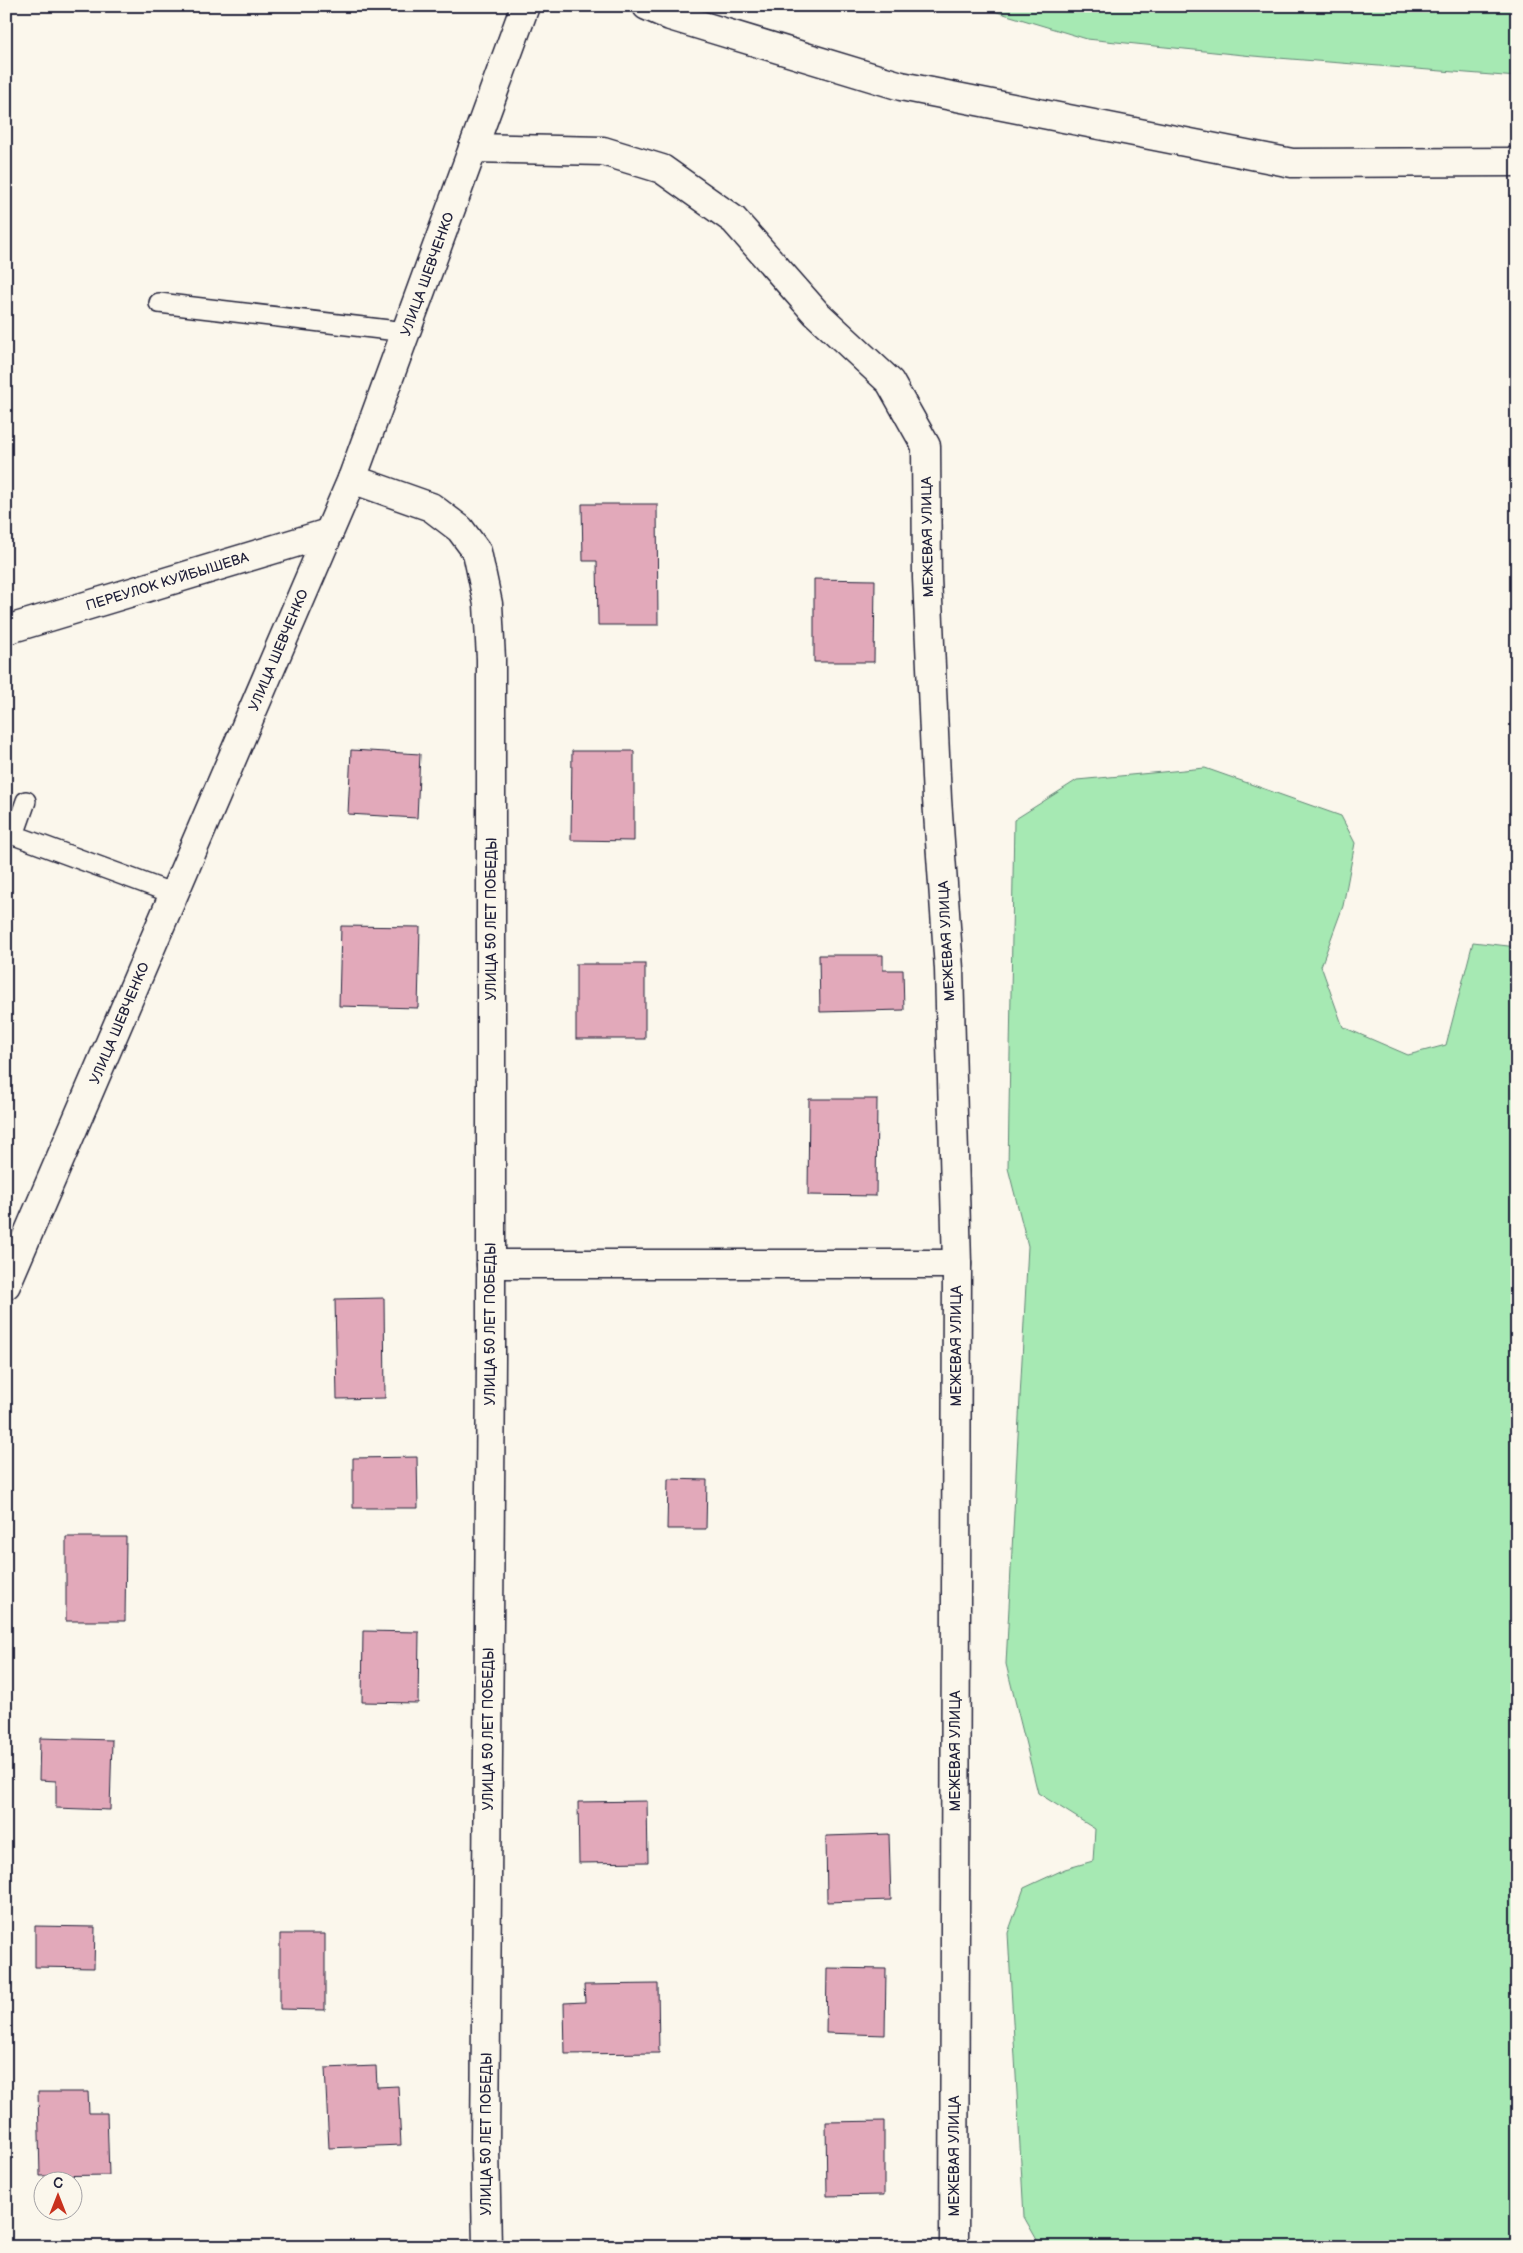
<svg xmlns="http://www.w3.org/2000/svg" width="1523" height="2253" viewBox="0 0 1523 2253" font-family="'Balsamiq Sans',sans-serif">
  <rect width="100%" height="100%" fill="#fbf7ec"/>
  <filter id="ink" filterUnits="userSpaceOnUse"><feTurbulence type="fractalNoise" baseFrequency=".02" numOctaves="2"/><feDisplacementMap in="SourceGraphic" scale="10" xChannelSelector="R" yChannelSelector="G"/><feConvolveMatrix kernelMatrix="1 2 1 2 8 2 1 2 1" color-interpolation-filters="sRGB"/></filter>
  <g filter="url(#ink)">
    <g fill="#a6e9b3" stroke="#648677">
      <polygon points="977,6 1517,6 1517,77 1253,56 1087,39"/>
      <polygon points="1205,768 1341,816 1355,843 1343,906 1321,966 1343,1027 1408,1055 1446,1045 1473,942 1517,947 1517,2247 1041,2247 1024,2217 1008,1933 1024,1888 1065,1869 1093,1861 1095,1829 1038,1793 1006,1664 1028,1246 1008,1168 1014,820 1077,780"/>
    </g>
    <g fill="#e2a9ba" stroke="#22223b">
      <polygon points="582,504 657,504 658,625 598,625 597,561 583,561"/>
      <polygon points="814,579 875,580 874,662 814,662"/>
      <polygon points="351,750 420,754 417,818 348,814"/>
      <polygon points="572,751 634,751 634,841 571,840"/>
      <polygon points="341,926 420,927 418,1008 339,1006"/>
      <polygon points="819,955 883,955 883,970 903,970 904,1010 820,1012"/>
      <rect x="576" y="964" width="69" height="75"/>
      <polygon points="809,1099 877,1099 876,1196 808,1195"/>
      <polygon points="384,1298 385,1398 337,1399 335,1299"/>
      <polygon points="417,1457 418,1508 353,1508 353,1458"/>
      <polygon points="668,1479 707,1480 706,1529 667,1529"/>
      <polygon points="66,1537 126,1537 125,1621 66,1621"/>
      <polygon points="363,1631 419,1632 418,1703 362,1702"/>
      <polygon points="40,1738 112,1740 110,1810 56,1808 56,1781 39,1780"/>
      <polygon points="647,1801 648,1862 579,1863 578,1802"/>
      <polygon points="889,1834 891,1900 827,1902 826,1836"/>
      <polygon points="35,1926 95,1927 94,1968 35,1967"/>
      <polygon points="280,1934 325,1934 325,2010 280,2009"/>
      <polygon points="827,1968 886,1969 885,2035 826,2033"/>
      <polygon points="658,1984 659,2053 565,2054 564,2003 585,2002 584,1985"/>
      <polygon points="376,2066 377,2087 398,2086 401,2145 329,2148 325,2068"/>
      <polygon points="38,2092 88,2092 89,2113 107,2113 109,2175 40,2176"/>
      <polygon points="884,2121 884,2195 827,2196 826,2122"/>
    </g>
    <g fill="none" stroke-linecap="round" stroke-linejoin="round">
      <defs>
        <g id="lane">
          <polyline points="159,303 406,332"/>
          <polyline points="26,801 14,835 174,894"/>
        </g>
        <g id="street">
          <polyline points="473,148 603,151 662,169 734,220 816,313 890,382 926,446 927,578 937,799 949,969 957,1264 954,2247"/>
          <polyline points="352,479 431,507 460,529 477,552 488,604 491,659 491,1360 485,2147 487,2247"/>
          <polyline points="6,630 328,533"/>
          <polyline points="491,1264 957,1264"/>
          <polyline points="6,1285 352,479 525,6"/>
        </g>
        <polyline id="secondary" points="647,6 670,16 901,86 1292,163 1517,162"/>
      </defs>
      <use href="#lane" stroke="#22223b" stroke-width="22"/>
      <use href="#street" stroke="#22223b" stroke-width="31"/>
      <use href="#secondary" stroke="#22223b" stroke-width="31"/>
      <use href="#lane" stroke="#fbf7ec" stroke-width="19"/>
      <use href="#street" stroke="#fbf7ec" stroke-width="28"/>
      <use href="#secondary" stroke="#fbf7ec" stroke-width="28"/>
    </g>
  </g>
  <g text-anchor="middle" stroke-width="5" stroke-linejoin="round" paint-order="stroke">
    <g font-size="14" fill="#22223b" stroke="#fbf7ec">
      <text transform="translate(427 274) rotate(-70)" y="5">УЛИЦА ШЕВЧЕНКО</text>
      <text transform="translate(927 537) rotate(-91)" y="5">МЕЖЕВАЯ УЛИЦА</text>
      <text transform="translate(167 581) rotate(-17)" y="5">ПЕРЕУЛОК КУЙБЫШЕВА</text>
      <text transform="translate(278 650) rotate(-67)" y="5">УЛИЦА ШЕВЧЕНКО</text>
      <text transform="translate(491 919) rotate(-90)" y="5">УЛИЦА 50 ЛЕТ ПОБЕДЫ</text>
      <text transform="translate(946 941) rotate(-93)" y="5">МЕЖЕВАЯ УЛИЦА</text>
      <text transform="translate(119 1023) rotate(-67)" y="5">УЛИЦА ШЕВЧЕНКО</text>
      <text transform="translate(490 1324) rotate(-90)" y="5">УЛИЦА 50 ЛЕТ ПОБЕДЫ</text>
      <text transform="translate(956 1346) rotate(-90)" y="5">МЕЖЕВАЯ УЛИЦА</text>
      <text transform="translate(488 1729) rotate(-90)" y="5">УЛИЦА 50 ЛЕТ ПОБЕДЫ</text>
      <text transform="translate(955 1751) rotate(-90)" y="5">МЕЖЕВАЯ УЛИЦА</text>
      <text transform="translate(486 2134) rotate(-90)" y="5">УЛИЦА 50 ЛЕТ ПОБЕДЫ</text>
      <text transform="translate(954 2156) rotate(-90)" y="5">МЕЖЕВАЯ УЛИЦА</text>
    </g>
  </g>
  <rect width="1523" height="2253" fill="none" stroke="#fbf7ec" stroke-width="25"/>
  <rect x="12" y="12" width="1498" height="2228" fill="none" stroke="#22223b" stroke-width="2" filter="url(#ink)"/>
  <g transform="translate(58 2196)"><circle r="24" fill="#fbf7ec" stroke="#a4a2a5"/>
  <path d="M0-4L9 19L0 12L-9 19Z" fill="#c8321e"/>
  <text y="-8" font-size="14" font-weight="bold" text-anchor="middle" fill="#22223b">С</text>
  </g>
</svg>
